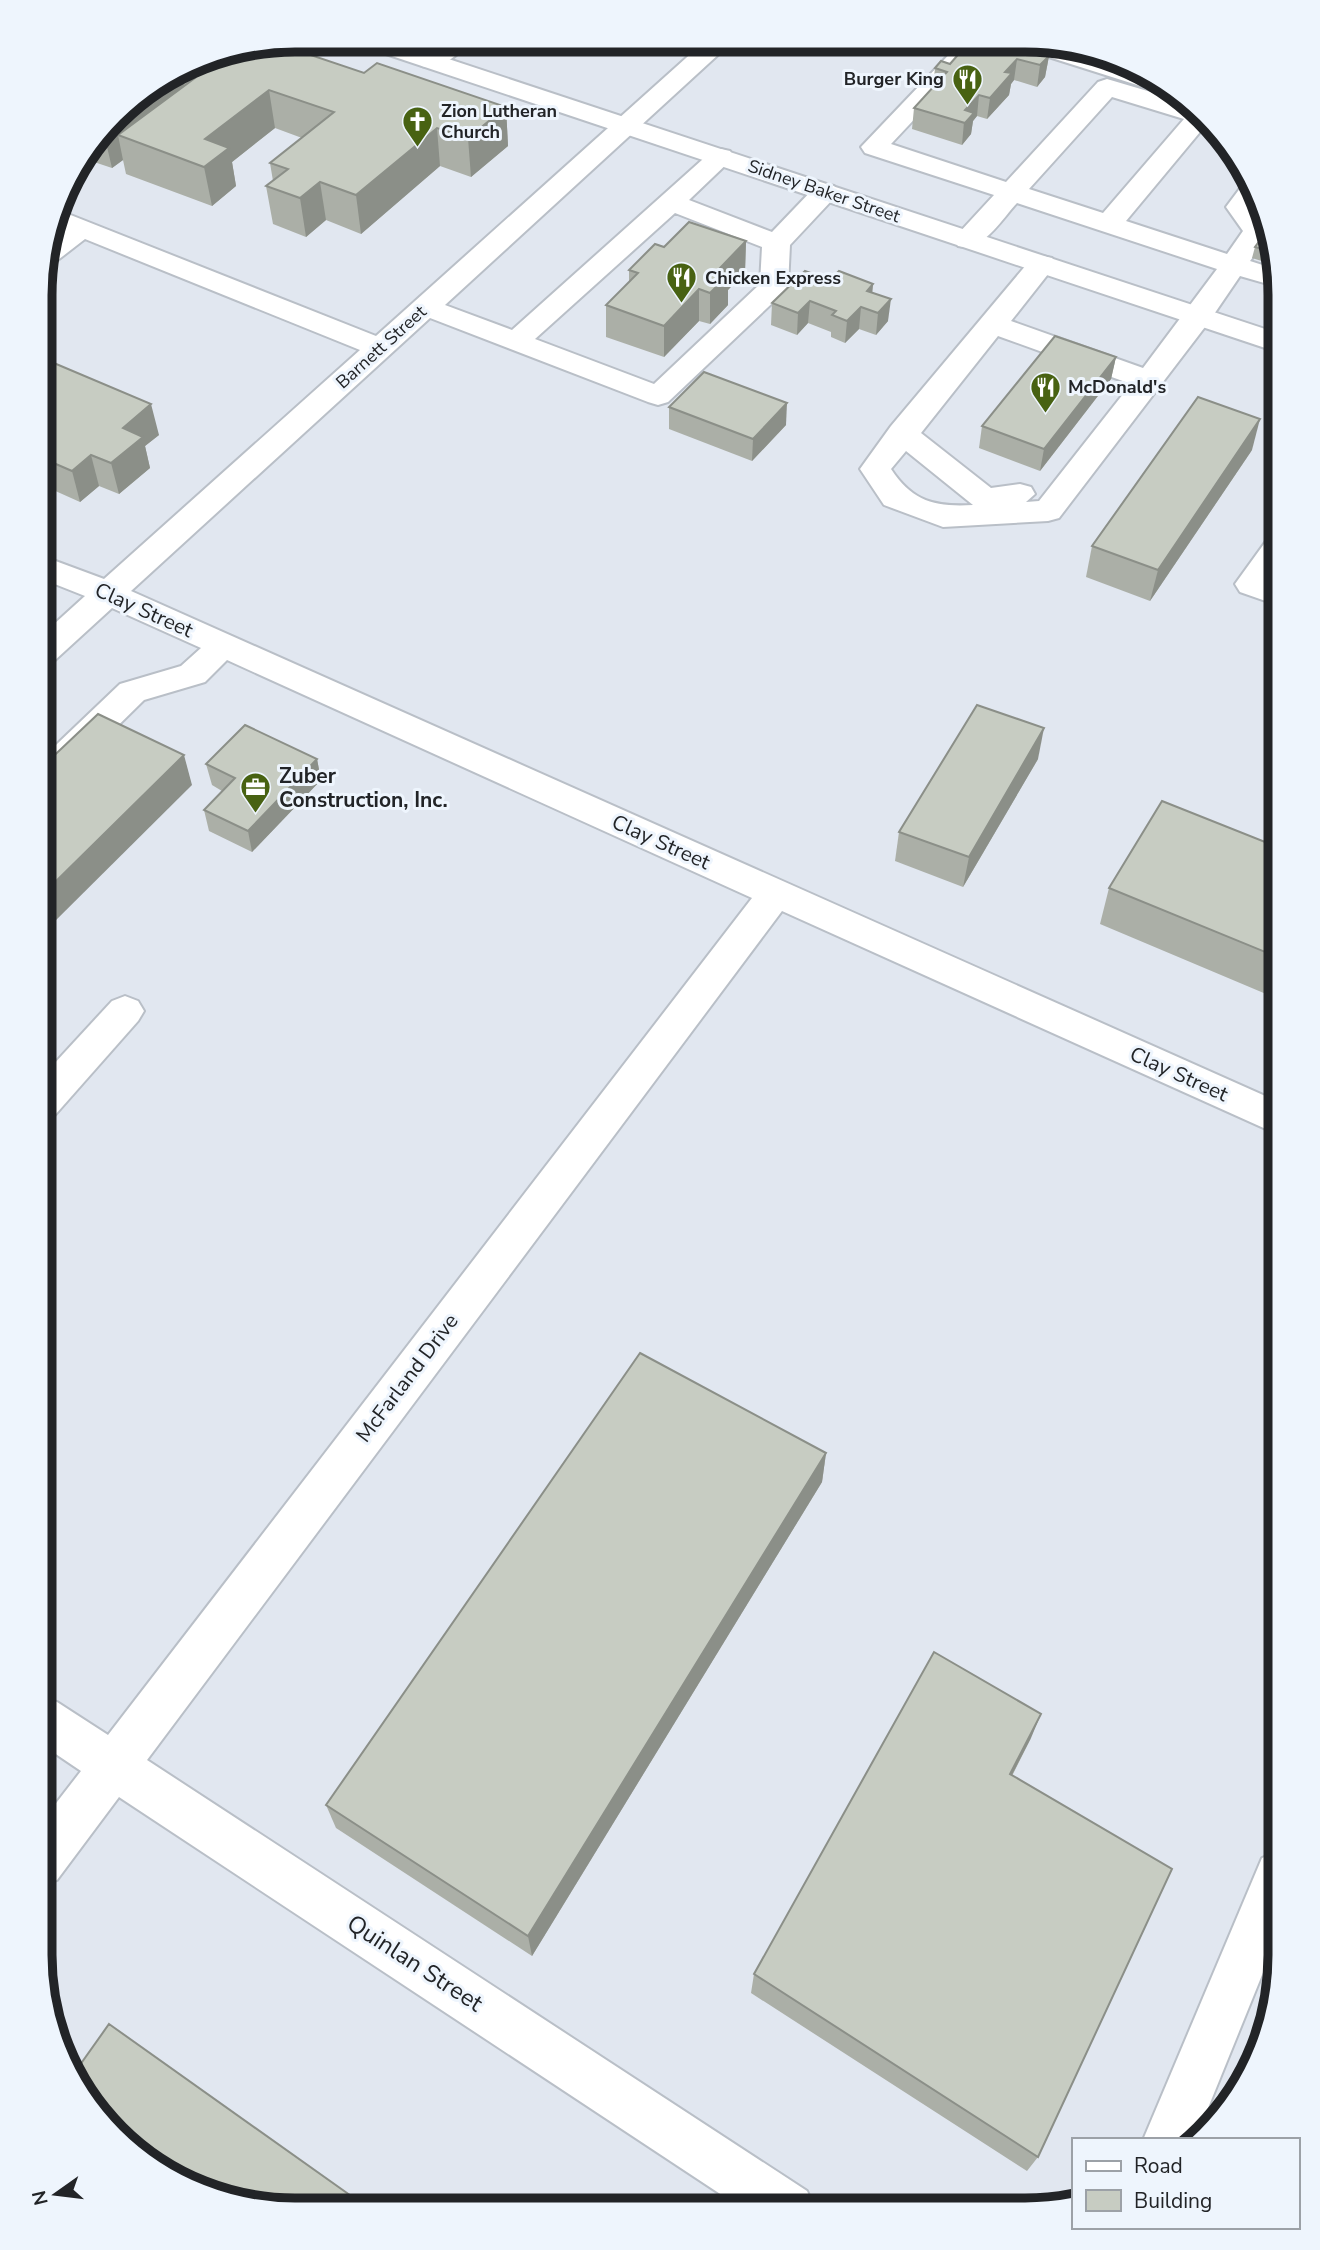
<svg xmlns="http://www.w3.org/2000/svg" width="1320" height="2250" viewBox="0 0 1320 2250" font-family="'Nunito Sans',sans-serif">
  <rect width="100%" height="100%" fill="#e1e7f0"/>
  <g fill="none" stroke-linecap="round" stroke-linejoin="round">
    <defs>
      <g id="minor">
        <path d="M442,41h27c-10,14 -29,30 -47,25l-4,-5z"/>
        <path d="M588,41h47c-10,15 -37,15 -47,0z"/>
        <path d="M705,41l27,1 -287,263 67,25 200,-179 9,-2 9,2 4,6 -45,43 83,32 44,-46 9,-2 9,2 4,6 -4,6 -44,47 -2,41 -4,6 -116,110 -10,3 -10,-3 -218,-84 -299,273 1148,511v33l-497,-224 -635,849 660,431 8,18h-72l-624,-412 -62,83 -17,7v-63l41,-53 -40,-27v-48l16,6 51,33 644,-837 -525,-238 -22,22 -61,18 -64,63 -12,3 -12,-3 -5,-9 5,-9 64,-61 61,-18 20,-18 -89,-40 -58,53 -12,3v-29l43,-39 -43,-17v-23l62,23 256,-229 -275,-111 -31,24 -12,2 7,-25 13,-10 -9,-3 5,-17 318,126zM675,213l87,34 -2,37 -106,100 -119,-45z"/>
        <path d="M961,42h26l-96,102 115,38 92,-100 9,-3 81,24 17,23 -79,95 101,33 16,-23 -17,-24 18,-24 4,-1 12,16 -7,9 12,14 3,16 -18,24 25,8 3,18 -38,-11 -32,47 -149,195 -11,3 -105,6 -59,-22 -24,-36 31,-43 141,-168 10,-2 10,2 4,6 -45,57 132,47 74,-99 -200,-66c-16,17 -34,49 -59,43l-4,-6 4,-6 36,-39 -129,-42 -4,-6zM1112,97l72,22 -81,94 -74,-24zM998,336l133,48 -92,117 -13,1 9,-8 -4,-7 -11,-3 -29,4 -70,-55zM906,451l67,54c-38,2 -60,-3 -82,-36z"/>
        <polygon points="1014,42 1053,42 1153,82 1143,87 1134,84 1017,47"/>
        <polygon points="1280,534 1280,567 1271,580 1280,583 1280,606 1240,592 1235,584 1269,537"/>
        <polygon points="125,996 138,1001 144,1011 138,1021 55,1115 41,1119 41,1078 112,1001"/>
        <polygon points="1279,1851 1279,1933 1195,2140 1143,2140 1262,1858"/>
      </g>
      <polygon id="major" points="356,40 394,41 1280,334 1280,353 359,45"/>
    </defs>
    <use href="#minor" stroke="#b9bfc7" stroke-width="4"/>
    <use href="#major" stroke="#b9bfc7" stroke-width="4"/>
    <use href="#minor" fill="#fff" fill-rule="evenodd"/>
    <use href="#major" fill="#fff" fill-rule="evenodd"/>
  </g>
  <g fill="#abafa7">
    <polygon points="961,42 1003,42 1049,56 1045,77 1037,87 1014,80 1011,84 1009,95 987,119 977,116 973,121 971,134 962,145 912,129 914,108 933,87 935,68 950,64 960,52"/>
    <polygon points="198,60 364,73 506,107 508,146 471,177 440,166 361,234 326,220 306,237 273,224 266,186 273,181 270,163 302,138 275,128 232,162 236,186 212,206 126,174 123,160 112,168 85,159 127,104"/>
    <polygon points="1267,231 1274,265 1252,258 1255,247"/>
    <polygon points="746,241 745,272 728,290 728,305 710,324 699,321 664,357 606,337 606,305 629,282 629,270 664,247"/>
    <polygon points="830,280 873,284 872,293 888,321 876,335 859,329 845,343 831,337 831,332 808,323 797,335 771,325 772,303"/>
    <polygon points="1116,357 1111,379 1040,471 979,448 982,426"/>
    <polygon points="42,358 159,435 145,446 150,468 119,494 99,486 80,502 42,485"/>
    <polygon points="669,407 786,425 752,461 669,429"/>
    <polygon points="1252,450 1150,601 1086,577 1092,546"/>
    <polygon points="317,759 321,780 252,852 209,831 204,810 222,791 212,785 206,764"/>
    <polygon points="1038,759 963,887 895,861 899,832"/>
    <polygon points="1280,827 1280,1000 1100,924 1109,888 1270,844"/>
    <polygon points="826,1453 822,1482 532,1956 336,1828 326,1805"/>
    <polygon points="1031,1738 1012,1776 1038,2157 1027,2171 751,1993 754,1974"/>
  </g>
  <g fill="#8b8f88">
    <polygon points="1049,56 1045,77 1037,87 1040,65"/>
    <polygon points="1017,59 1014,80 1011,84 1009,95 987,119 990,98 1005,72"/>
    <polygon points="182,72 189,111 118,135 123,160 112,168 104,134 112,123"/>
    <polygon points="269,90 275,128 232,162 236,186 212,206 204,167 205,139"/>
    <polygon points="979,95 977,116 973,121 971,134 962,145 965,110"/>
    <polygon points="506,107 508,146 471,177 468,138"/>
    <polygon points="437,128 440,166 361,234 356,195"/>
    <polygon points="320,182 326,220 306,237 300,198"/>
    <polygon points="746,241 745,272 728,290 728,305 710,324 710,293 718,270"/>
    <polygon points="873,284 871,306 867,291"/>
    <polygon points="699,289 699,321 664,357 664,326"/>
    <polygon points="891,299 888,321 876,335 878,313"/>
    <polygon points="810,301 808,323 797,335 798,313"/>
    <polygon points="861,307 859,329 845,343 847,321"/>
    <polygon points="1116,357 1111,379 1040,471 1044,449"/>
    <polygon points="787,403 786,425 752,461 753,439"/>
    <polygon points="151,404 159,435 145,446 150,468 119,494 111,463 123,428"/>
    <polygon points="1260,419 1252,450 1150,601 1158,570"/>
    <polygon points="91,455 99,486 80,502 72,471"/>
    <polygon points="1044,728 1038,759 963,887 969,857"/>
    <polygon points="184,755 192,785 42,934 42,895"/>
    <polygon points="317,759 321,780 252,852 248,831"/>
    <polygon points="826,1453 822,1482 532,1956 528,1936"/>
    <polygon points="1041,1714 1031,1738 1000,1798 1010,1774"/>
    <polygon points="354,2198 361,2208 348,2208"/>
  </g>
  <g fill="#c7ccc2" stroke="#8b8f88" stroke-width="2">
    <polygon points="969,42 1003,42 1049,56 1040,65 1017,59 1005,72 1012,73 990,98 979,95 965,110 974,113 965,123 914,108 947,72 935,68 941,61 950,64"/>
    <polygon points="278,44 364,73 377,63 506,107 468,138 437,128 356,195 320,182 300,198 266,186 288,169 270,163 334,112 269,90 205,139 229,148 204,167 118,135 195,78 182,72 112,123 127,104 198,60"/>
    <polygon points="689,222 746,241 718,270 729,274 710,293 699,289 664,326 606,305 638,273 629,270 655,244 664,247"/>
    <polygon points="1267,231 1271,252 1255,247"/>
    <polygon points="805,271 830,280 839,271 873,284 867,291 891,299 878,313 861,307 847,321 832,315 836,311 810,301 798,313 772,303"/>
    <polygon points="1055,336 1116,357 1044,449 982,426"/>
    <polygon points="42,358 151,404 123,428 143,437 111,463 91,455 72,471 42,458"/>
    <polygon points="704,372 787,403 753,439 669,407"/>
    <polygon points="1198,397 1260,419 1158,570 1092,546"/>
    <polygon points="977,705 1044,728 969,857 899,832"/>
    <polygon points="98,714 184,755 42,895 42,767"/>
    <polygon points="245,725 317,759 248,831 204,810 235,778 206,764"/>
    <polygon points="1162,801 1270,844 1280,827 1280,958 1109,888"/>
    <polygon points="640,1353 826,1453 528,1936 326,1805"/>
    <polygon points="934,1652 1041,1714 1010,1774 1172,1869 1038,2157 754,1974"/>
    <polygon points="109,2024 354,2198 348,2208 263,2208 198,2190 140,2157 75,2072"/>
  </g>
  <defs>
    <symbol id="restaurant-pin" viewBox="-11 -11 22 30"><path d="M0 17L-7.5 6A9.5 9.5 0 1 1 7.5 6Z" fill="#486212" stroke="#eef5fd"/><path d="M-5-6h1v4h1v-4h1v4h1v-4h1v5L-1.5 .5V6h-2V.5L-5-1ZM5-6V6H3V1.5H1.5Q1.5-4 5-6Z" fill="#fff"/></symbol>
    <symbol id="church-pin" viewBox="-11 -11 22 30"><path d="M0 17L-7.5 6A9.5 9.5 0 1 1 7.5 6Z" fill="#486212" stroke="#eef5fd"/><path d="M-1.2-6h2.4v3.5h3.3v2.4h-3.3V6h-2.4V-.1h-3.3v-2.4h3.3Z" fill="#fff"/></symbol>
    <symbol id="office-pin" viewBox="-11 -11 22 30"><path d="M0 17L-7.5 6A9.5 9.5 0 1 1 7.5 6Z" fill="#486212" stroke="#eef5fd"/><path d="M-6-3h4V-5.5h4V-3h4V5H-6ZM-1-4.5V-3h2v-1.5ZM-6 0V1H6V0Z" fill="#fff"/></symbol>
  </defs>
  <g fill-rule="evenodd">
    <use href="#restaurant-pin" x="950" y="62" width="35" height="47"/>
    <use href="#church-pin" x="400" y="104" width="35" height="47"/>
    <use href="#restaurant-pin" x="664" y="260" width="35" height="47"/>
    <use href="#restaurant-pin" x="1028" y="370" width="35" height="47"/>
    <use href="#office-pin" x="238" y="770" width="35" height="47"/>
  </g>
  <g text-anchor="middle" stroke-width="6" stroke-linejoin="round" paint-order="stroke">
    <g font-size="18" font-weight="bold" fill="#222427" stroke="#eef5fd" text-anchor="start">
      <text x="944" y="85" text-anchor="end">Burger King</text>
      <text x="441" y="117">Zion Lutheran<tspan x="441" dy="21">Church</tspan></text>
      <text x="705" y="284">Chicken Express</text>
      <text x="1068" y="393">McDonald's</text>
    </g>
    <g font-size="18" fill="#222427" stroke="#eef5fd">
      <text transform="translate(824 191) rotate(19)" y="6">Sidney Baker Street</text>
      <text transform="translate(381 347) rotate(-42)" y="6">Barnett Street</text>
    </g>
    <g font-size="21" fill="#222427" stroke="#eef5fd">
      <text transform="translate(144 610) rotate(24)" y="7">Clay Street</text>
      <text transform="translate(661 842) rotate(24)" y="7">Clay Street</text>
      <text transform="translate(1179 1074) rotate(24)" y="7">Clay Street</text>
      <text transform="translate(407 1378) rotate(-53)" y="7">McFarland Drive</text>
    </g>
    <g font-size="21" font-weight="bold" fill="#222427" stroke="#eef5fd" text-anchor="start">
      <text x="279" y="783">Zuber<tspan x="279" dy="24">Construction, Inc.</tspan></text>
    </g>
    <g font-size="24" fill="#222427" stroke="#eef5fd">
      <text transform="translate(415 1963) rotate(33)" y="8">Quinlan Street</text>
    </g>
  </g>
  <path d="M0 0H1320V2250H0ZM295 52H1025A243 243 0 0 1 1268 295V1955A243 243 0 0 1 1025 2198H295A243 243 0 0 1 52 1955V295A243 243 0 0 1 295 52Z" fill="#eef5fd" fill-rule="evenodd"/>
  <path fill="none" stroke="#222427" stroke-width="9" d="M295 52H1025A243 243 0 0 1 1268 295V1955A243 243 0 0 1 1025 2198H295A243 243 0 0 1 52 1955V295A243 243 0 0 1 295 52Z"/>
  <rect x="1072" y="2138" width="228" height="91" fill="#eef5fd" stroke="#9ca1a7" stroke-width="2"/>
  <rect x="1086" y="2161" width="35" height="10" fill="#ffffff" stroke="#9ca1a7" stroke-width="2"/>
  <text x="1134" y="2173" font-size="21" fill="#222427">Road</text>
  <rect x="1086" y="2190" width="35" height="21" fill="#c7ccc2" stroke="#9ca1a7" stroke-width="2"/>
  <text x="1134" y="2208" font-size="21" fill="#222427">Building</text>
  <g transform="translate(56 2194) rotate(256)" stroke="#eef5fd" stroke-width="5" paint-order="stroke">
  <path d="M0-5L12 26L0 18L-12 26Z" fill="#222427"/>
  <text y="-10" font-size="19" font-weight="bold" text-anchor="middle" fill="#222427">N</text>
  </g>
</svg>
